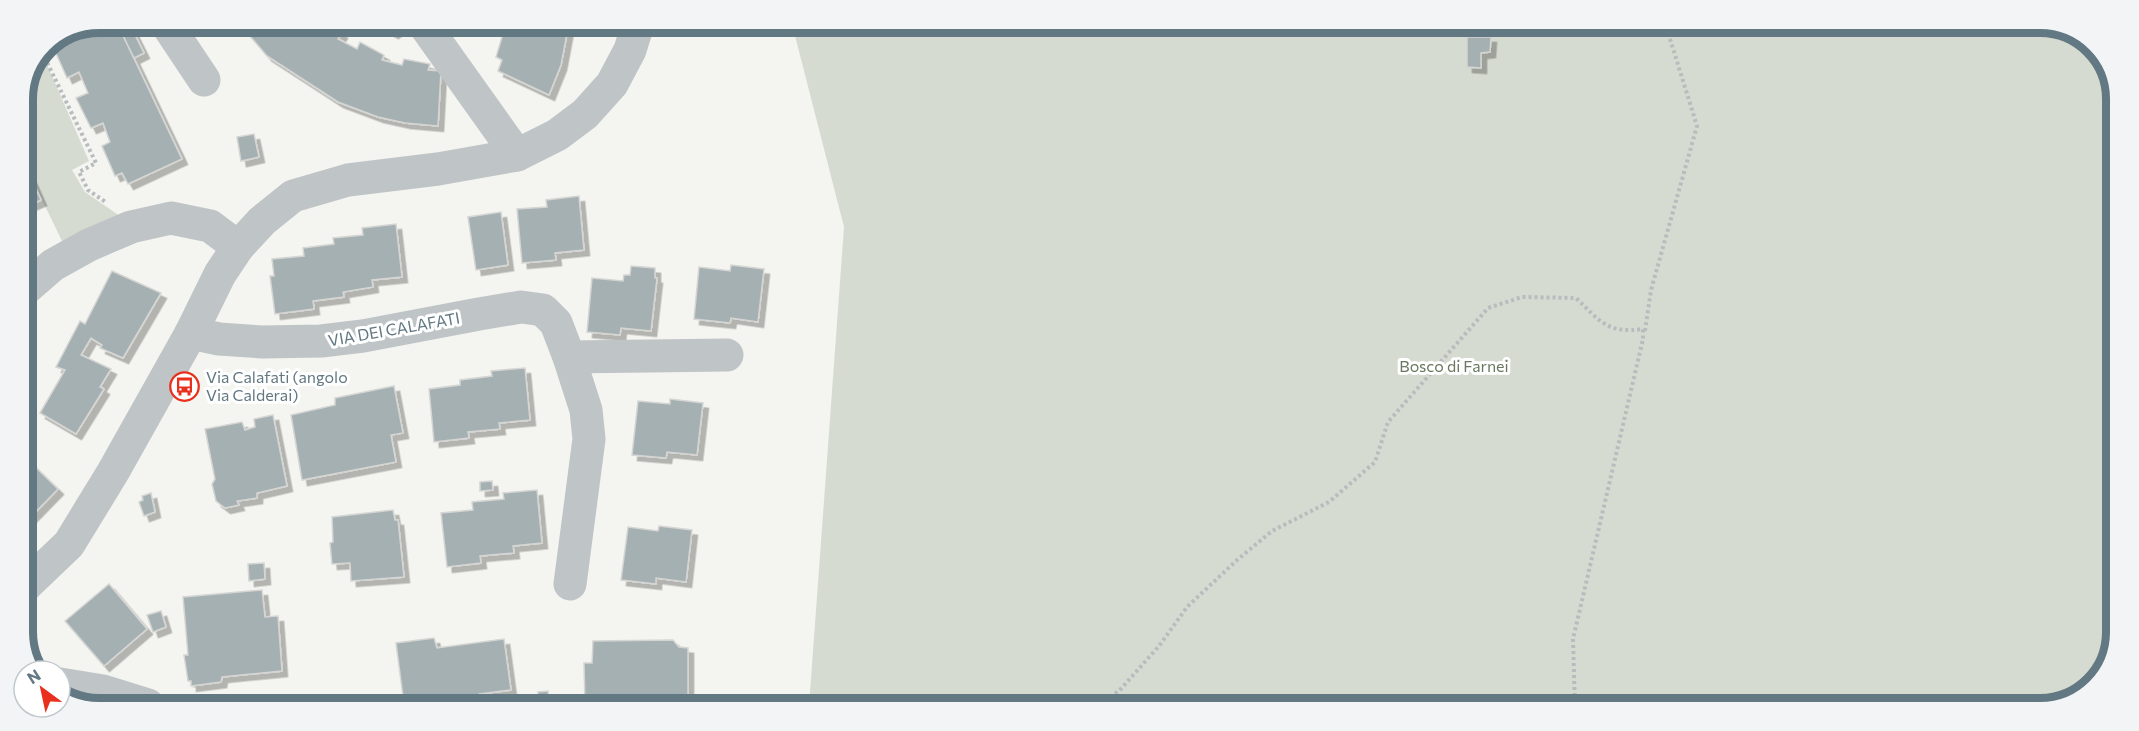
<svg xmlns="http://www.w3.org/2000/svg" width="2139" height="731" viewBox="0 0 2139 731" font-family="Commissioner,sans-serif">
  <defs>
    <filter id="shadow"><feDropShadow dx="5.5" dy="5.5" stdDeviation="0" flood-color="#0004"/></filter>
  </defs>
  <rect width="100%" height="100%" fill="#f4f4f0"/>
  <g fill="#d6dbd1">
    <polygon points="792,24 2064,26 2100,52 2116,94 2113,656 2086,693 2040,708 809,706 844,227"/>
    <polygon points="42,53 89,161 72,170 85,192 117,214 121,219 63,243 28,171 23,170 23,95"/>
  </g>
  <g fill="#a5b0b3" stroke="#d5d5d3" stroke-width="1.5" filter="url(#shadow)">
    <polygon points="100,23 117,23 182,159 128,184 122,173 115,176 102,146 110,142 103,123 91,128 76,98 88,93 79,72 67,78 55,51 65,44 62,38"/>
    <polygon points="117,23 129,23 144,53 134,58"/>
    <polygon points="239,23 328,23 342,33 338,39 357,49 360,42 384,55 382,60 402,65 404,59 430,64 428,70 441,71 438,126 405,123 378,117 338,102 267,56"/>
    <polygon points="374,23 406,23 393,33"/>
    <polygon points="513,23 569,23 561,65 549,95 498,71 502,60 496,57 503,34 510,36"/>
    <polygon points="1467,37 1491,37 1490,52 1481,53 1481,68 1467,67"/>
    <polygon points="254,134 259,157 241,161 237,137"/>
    <polygon points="28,171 41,200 23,208 23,174"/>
    <polygon points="579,196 584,250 555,253 556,260 522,263 517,209 547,207 546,200"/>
    <polygon points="501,212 508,265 476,270 468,217"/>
    <polygon points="396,224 402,277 372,280 373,287 343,292 344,297 313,301 314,309 275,314 270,276 274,276 272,259 304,256 303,248 334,244 333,238 363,235 362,228"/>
    <polygon points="731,265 764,269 758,322 731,318 730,323 694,319 699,267 730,271"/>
    <polygon points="631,266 655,268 655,278 657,278 651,331 621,328 620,335 587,332 592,278 623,281 624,275 630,275"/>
    <polygon points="112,271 161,293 123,358 100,348 102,345 91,338 81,355 111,369 100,387 104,389 76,434 40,413 65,370 56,367 80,321 85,324"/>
    <polygon points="525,368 530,420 499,423 500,429 468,432 469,438 434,442 429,389 460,385 460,380 492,376 491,371"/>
    <polygon points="394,386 403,433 391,435 396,462 302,480 291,415 335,405 335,398"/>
    <polygon points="670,399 703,403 697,455 667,452 666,458 632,455 638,401 670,404"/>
    <polygon points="273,415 287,486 257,493 257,498 237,501 239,505 225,508 216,501 212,484 215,479 205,429 242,422 245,430 255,427 254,419"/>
    <polygon points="23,455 58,489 23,525"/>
    <polygon points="492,481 493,490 480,491 480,482"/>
    <polygon points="537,490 542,543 513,546 514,553 480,556 481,563 447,567 441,513 473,510 472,502 504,499 503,493"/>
    <polygon points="151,493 155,512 144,516 139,502 143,500 142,496"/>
    <polygon points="393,510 395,520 398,520 404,577 351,581 350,563 332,564 330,543 333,542 332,517"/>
    <polygon points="659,526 692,530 686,582 656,578 656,584 621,580 628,527 658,531"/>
    <polygon points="264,563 265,579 249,581 248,564"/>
    <polygon points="109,584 147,629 104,666 65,621"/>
    <polygon points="262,590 265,617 278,616 282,671 222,677 221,682 191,686 191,681 188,681 184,655 188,655 183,597"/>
    <polygon points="161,611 166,627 153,632 147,615"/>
    <polygon points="434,638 437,648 504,639 511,690 479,694 471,705 449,705 440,699 404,704 396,643"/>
    <polygon points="673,640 679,647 688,648 688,697 644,698 644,705 585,705 584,663 592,663 593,641"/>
    <polygon points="548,691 549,702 538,703 538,692"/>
  </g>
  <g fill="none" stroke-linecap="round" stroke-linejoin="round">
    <g stroke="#b9bcbe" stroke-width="4" stroke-dasharray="3 3" stroke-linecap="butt">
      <polyline points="42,52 96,163 79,172 88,190 107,203"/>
      <polyline points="1645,331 1651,290 1697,126 1666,26"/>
      <path d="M1095,707l24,-16 40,-45 28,-39 49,-46 36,-30 57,-29 46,-40 13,-40 100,-114 34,-11 54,1c24,23 31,36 67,31v10"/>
      <polyline points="1575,708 1573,639 1643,339"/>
    </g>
    <g stroke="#bfc4c6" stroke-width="33">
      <polyline points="166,23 204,80"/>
      <polyline points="423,23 517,155"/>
      <polyline points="23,291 53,265 89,245 131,227 171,218 210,226 238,247"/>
      <polyline points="191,333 219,339 262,342 321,341 363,336 479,314 521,307 543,310 556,323 569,357 586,410 589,439 570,584"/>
      <polyline points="569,357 727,355"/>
      <polyline points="23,588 69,544 113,472 191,333 220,274 238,247 262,221 293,196 348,180 438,169 517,155 557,135 585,114 612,84 630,50 638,24"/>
      <polyline points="60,684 103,691 148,705"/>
    </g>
  </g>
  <defs>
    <symbol id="bus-ring" viewBox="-11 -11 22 22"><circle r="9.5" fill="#fff" stroke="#e8301c" stroke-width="1.5"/><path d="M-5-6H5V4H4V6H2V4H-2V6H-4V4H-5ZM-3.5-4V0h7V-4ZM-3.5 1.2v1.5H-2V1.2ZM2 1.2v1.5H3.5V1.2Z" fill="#e8301c"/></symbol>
  </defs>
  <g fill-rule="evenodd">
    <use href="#bus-ring" x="168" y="370" width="33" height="33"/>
  </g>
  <g text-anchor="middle" stroke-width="6" stroke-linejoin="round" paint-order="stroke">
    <g font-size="16" fill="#627882" stroke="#fff">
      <text transform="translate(394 329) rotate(-10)" y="6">VIA DEI CALAFATI</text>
    </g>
    <g font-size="16" fill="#697961" stroke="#fff">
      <text x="1454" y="372">Bosco di Farnei</text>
    </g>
    <g font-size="16" fill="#627882" stroke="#fff" text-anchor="start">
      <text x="206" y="383">Via Calafati (angolo<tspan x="206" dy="18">Via Calderai)</tspan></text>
    </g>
  </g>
  <path d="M0 0H2139V731H0ZM99 33H2040A66 66 0 0 1 2106 99V632A66 66 0 0 1 2040 698H99A66 66 0 0 1 33 632V99A66 66 0 0 1 99 33Z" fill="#f2f4f5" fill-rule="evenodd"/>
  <path fill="none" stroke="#627882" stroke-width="8" d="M99 33H2040A66 66 0 0 1 2106 99V632A66 66 0 0 1 2040 698H99A66 66 0 0 1 33 632V99A66 66 0 0 1 99 33Z"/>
  <g transform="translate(42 689) rotate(327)"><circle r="28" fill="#ffffff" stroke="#c0c9cd" stroke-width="1.5"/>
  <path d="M0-4.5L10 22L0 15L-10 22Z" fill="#e8301c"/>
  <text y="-9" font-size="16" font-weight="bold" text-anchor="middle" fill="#627882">N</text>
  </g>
</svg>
